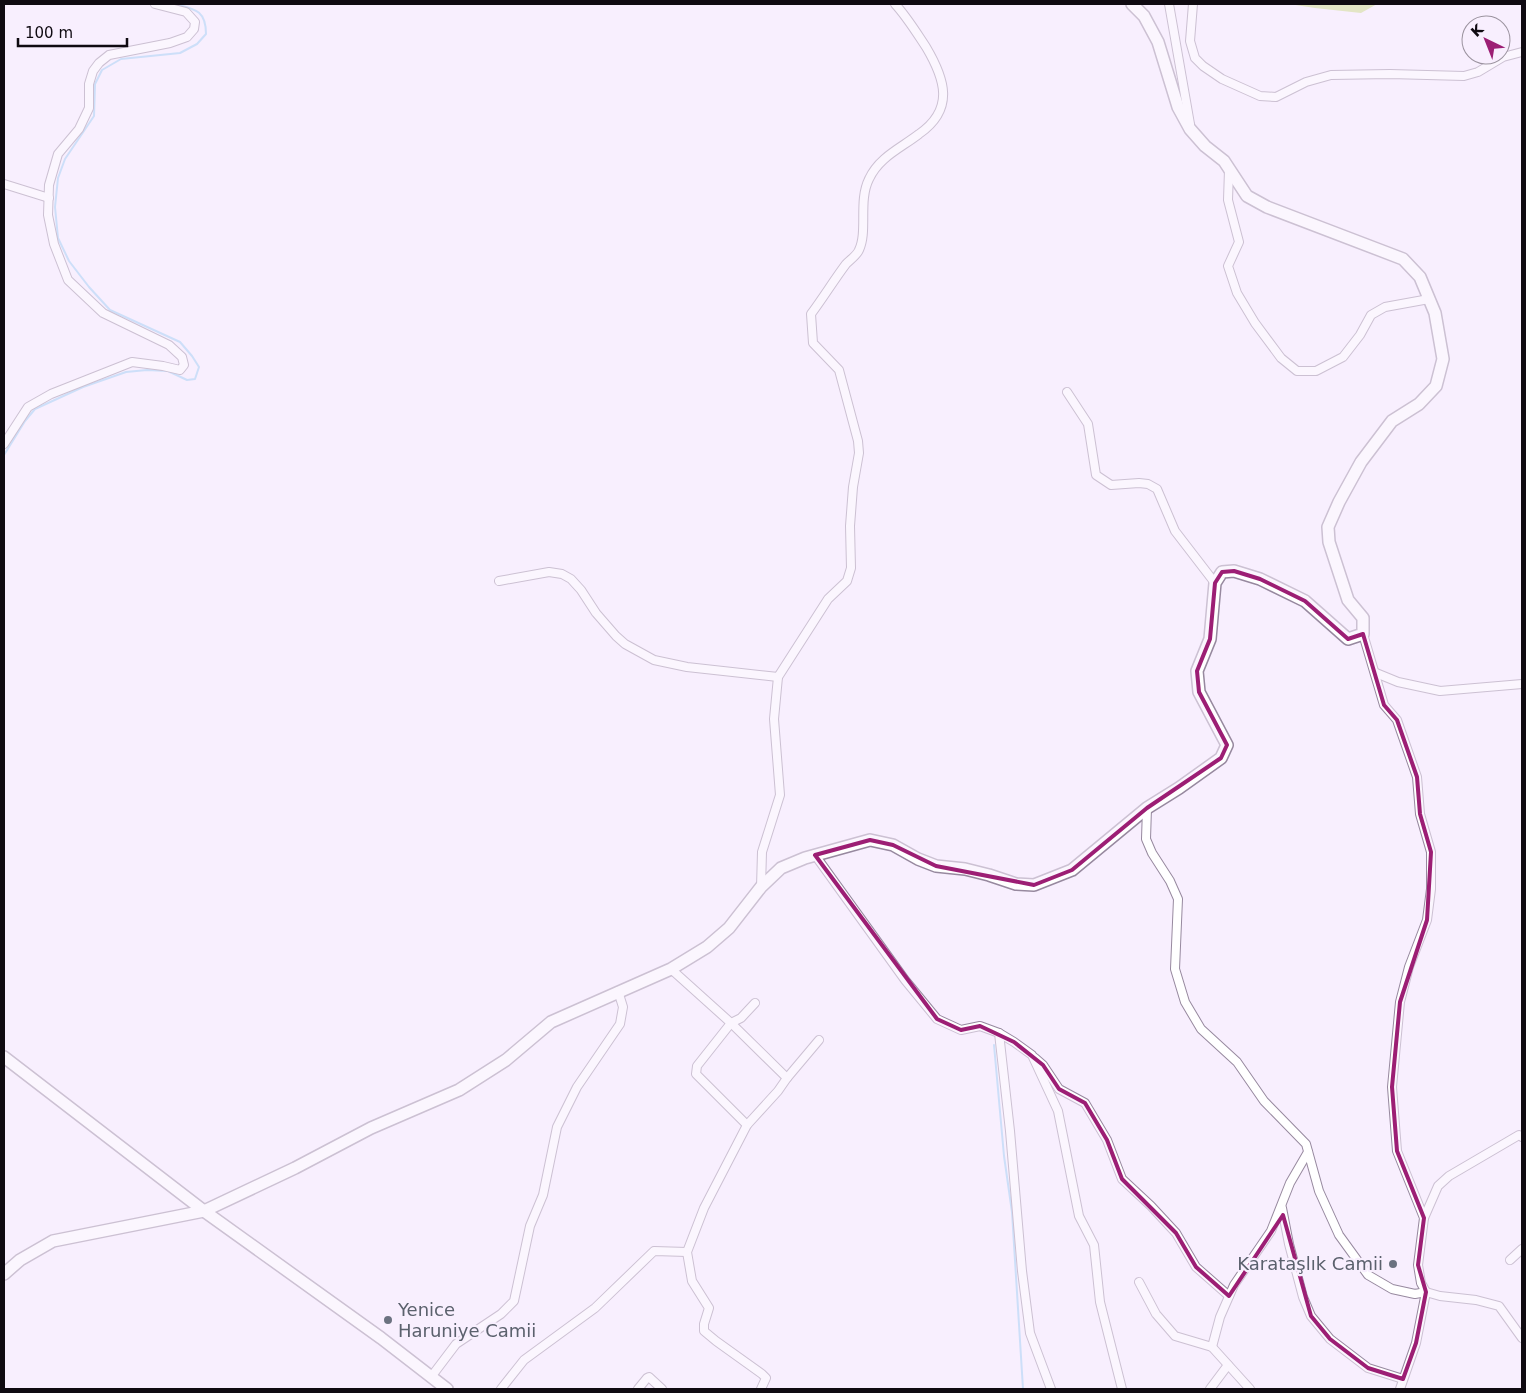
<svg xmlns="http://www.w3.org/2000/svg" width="1526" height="1393" viewBox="0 0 1526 1393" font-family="'DejaVu Sans',sans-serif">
  <rect width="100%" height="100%" fill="#f8effe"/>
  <polygon fill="#c9d981" points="1289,4 1377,4 1361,13 1315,8"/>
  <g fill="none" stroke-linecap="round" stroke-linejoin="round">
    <g stroke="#9accf3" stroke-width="2">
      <path d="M4,455l21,-34 10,-12 48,-22 43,-15 21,-2 21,1 19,9 8,-1 4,-12 -7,-11 -12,-14 -70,-32 -21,-23 -20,-26 -11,-23 -3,-31 3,-29 7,-19 29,-43 1,-32 7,-14 19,-11 59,-6 17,-9 9,-10c0,-24 -11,-25 -31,-30"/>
      <polyline points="994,1045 1004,1156 1012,1212 1023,1389"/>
    </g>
    <defs>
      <g id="street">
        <polyline points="1169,4 1190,124"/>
        <polyline points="1193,4 1190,41 1195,58 1203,66 1222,79 1260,96 1276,97 1306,82 1331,75 1390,74 1464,76 1478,72 1503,57 1522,52"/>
        <polyline points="1229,170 1228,200 1239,242 1228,266 1237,293 1255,323 1281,358 1297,371 1316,371 1343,357 1360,335 1371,315 1385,307 1429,299"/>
        <polyline points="4,184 49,198"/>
        <polyline points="1067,392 1088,424 1096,475 1111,485 1139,483 1148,484 1157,489 1175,531 1215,583"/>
        <polyline points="4,444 28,407 51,394 132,362 163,366 180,370 184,365 182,357 169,345 103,313 68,280 54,244 48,215 49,185 58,154 79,129 89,108 89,84 93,71 99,63 109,55 170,43 187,37 194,29 195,22 186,12 155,4"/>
        <polyline points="499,581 549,572 562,574 571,579 581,590 596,613 616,636 625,644 654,660 687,667 778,677"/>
        <polyline points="1363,634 1384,705 1397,720 1417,777 1420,814 1431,852 1431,889 1427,920 1409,967 1400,1002 1392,1087 1397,1151 1424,1218 1418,1265 1421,1283 1426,1292 1416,1343 1400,1389"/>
        <polyline points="1376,673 1398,682 1440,691 1522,684"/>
        <polyline points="1147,808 1146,839 1152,853 1170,881 1178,899 1175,969 1185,1002 1201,1029 1237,1062 1264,1101 1306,1144 1319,1191 1339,1235 1368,1275 1392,1289 1415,1294 1426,1292 1440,1296 1476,1300 1499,1306 1522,1338"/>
        <polyline points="815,855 905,980 937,1019 961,1030 980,1026 999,1033 1014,1042 1032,1055 1058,1111 1079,1216 1094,1245 1100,1302 1122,1389"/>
        <path d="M761,887l1,-35 18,-57 -6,-76 4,-42 50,-78 19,-18 4,-13 -1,-42 3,-39 6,-34 -1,-12 -19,-71 -26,-27 -2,-29c12,-16 23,-34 35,-50 4,-4 11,-9 13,-14 9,-19 -1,-49 10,-71 10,-22 32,-31 50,-45 36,-25 26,-55 7,-87 -10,-15 -19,-30 -31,-43"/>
        <polyline points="671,969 731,1023 787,1078"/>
        <polyline points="999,1033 1010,1131 1022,1271 1030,1333 1051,1389"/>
        <polyline points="1035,1058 1043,1065 1059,1089 1085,1103 1107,1140 1122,1179 1151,1206 1176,1233 1196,1267 1229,1296"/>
        <polyline points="747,1125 696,1074 697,1066 731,1023 741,1018 755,1003"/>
        <polyline points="1282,1208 1289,1244 1303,1297 1311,1316 1330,1339 1368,1368 1403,1379"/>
        <polyline points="1424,1218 1438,1186 1449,1176 1519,1135 1522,1137"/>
        <polyline points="1510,1260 1522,1249"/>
        <polyline points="1139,1282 1156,1314 1175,1336 1212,1347 1250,1389"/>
        <polyline points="1212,1347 1220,1317 1234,1285 1271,1231 1290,1183 1308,1152"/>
        <polyline points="431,1377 456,1344 501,1314 514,1301 530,1226 543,1195 557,1127 577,1087 620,1024 623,1007 618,991"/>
        <polyline points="501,1389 524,1360 595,1308 654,1251 687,1252"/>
        <polyline points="638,1389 647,1378 649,1377 662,1389"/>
        <polyline points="761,1389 766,1378 762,1374 716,1341 704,1331 704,1324 709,1308 692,1281 687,1252 704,1208 747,1125 778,1091 787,1078 819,1040"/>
        <polyline points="1210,1389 1228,1365"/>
      </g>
      <g id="secondary">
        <polyline points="4,1057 204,1211 381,1338 447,1389"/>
        <polyline points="4,1274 20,1260 53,1241 204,1211 295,1168 371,1128 459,1090 506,1060 551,1022 671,969 707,947 729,928 761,887 781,868 805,858 870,840 893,845 918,859 936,866 965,869 989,875 1016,884 1034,885 1072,870 1147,808 1179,788 1221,758 1227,745 1199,692 1197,671 1210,639 1215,583 1222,572 1234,571 1260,579 1305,601 1348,639 1363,634 1363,618 1348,600 1329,542 1328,527 1339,502 1361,462 1392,421 1419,404 1436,386 1443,359 1435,313 1420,277 1403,259 1267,207 1247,196 1224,161 1205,146 1190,129 1178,107 1158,42 1144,16 1132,4"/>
      </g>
    </defs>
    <use href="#street" stroke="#97899f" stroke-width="10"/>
    <use href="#secondary" stroke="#97899f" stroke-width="14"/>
    <use href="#street" stroke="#fff" stroke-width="8"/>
    <use href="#secondary" stroke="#fff" stroke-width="11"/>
  </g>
  <path d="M0 0H1526V1393H0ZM1234,571l26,8 45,22 43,38 15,-5 21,71 13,15 20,57 3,37 11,38 -4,68 -27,82 -8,85 5,64 27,67 -6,47 8,27 -10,51 -13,36 -35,-11 -38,-29 -19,-23 -28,-101 -54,81 -33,-29 -20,-34 -54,-54 -15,-39 -22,-37 -26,-14 -16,-24 -29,-23 -34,-16 -19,4 -24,-11 -122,-164 55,-15 23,5 43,21 98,19 38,-15 75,-62 74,-50 6,-13 -28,-53 -2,-21 13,-32 5,-56 7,-11z" fill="#f8effe" fill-opacity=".55" fill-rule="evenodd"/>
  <path fill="none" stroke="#9c1e74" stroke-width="4" stroke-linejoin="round" d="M1234,571l26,8 45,22 43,38 15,-5 21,71 13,15 20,57 3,37 11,38 -4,68 -27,82 -8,85 5,64 27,67 -6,47 8,27 -10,51 -13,36 -35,-11 -38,-29 -19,-23 -28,-101 -54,81 -33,-29 -20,-34 -54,-54 -15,-39 -22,-37 -26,-14 -16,-24 -29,-23 -34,-16 -19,4 -24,-11 -122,-164 55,-15 23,5 43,21 98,19 38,-15 75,-62 74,-50 6,-13 -28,-53 -2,-21 13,-32 5,-56 7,-11z"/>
  <g fill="#6b7280" stroke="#f8effe" stroke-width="2">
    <circle cx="1393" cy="1264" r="5"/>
    <circle cx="388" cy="1320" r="5"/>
  </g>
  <g text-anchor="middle" stroke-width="4.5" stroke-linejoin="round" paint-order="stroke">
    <g font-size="18" fill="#5b616d" stroke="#f8effe" text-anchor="end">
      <text x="1383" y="1270">Karataşlık Camii</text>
      <text x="398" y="1316" text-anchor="start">Yenice<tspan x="398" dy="21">Haruniye Camii</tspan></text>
    </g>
  </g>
  <rect width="1526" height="1393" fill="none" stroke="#0f0a11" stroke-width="10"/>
  <g transform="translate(1486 40) rotate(317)"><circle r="24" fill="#f8effe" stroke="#9b939f"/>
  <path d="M0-4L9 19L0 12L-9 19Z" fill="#9c1e74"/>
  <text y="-8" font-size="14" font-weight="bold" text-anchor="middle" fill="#0f0a11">K</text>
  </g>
  <path d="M18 38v8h109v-8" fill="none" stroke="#0f0a11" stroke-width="2.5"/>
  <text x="25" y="38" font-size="15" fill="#0f0a11" stroke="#f8effe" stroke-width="4" paint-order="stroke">100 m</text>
</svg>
